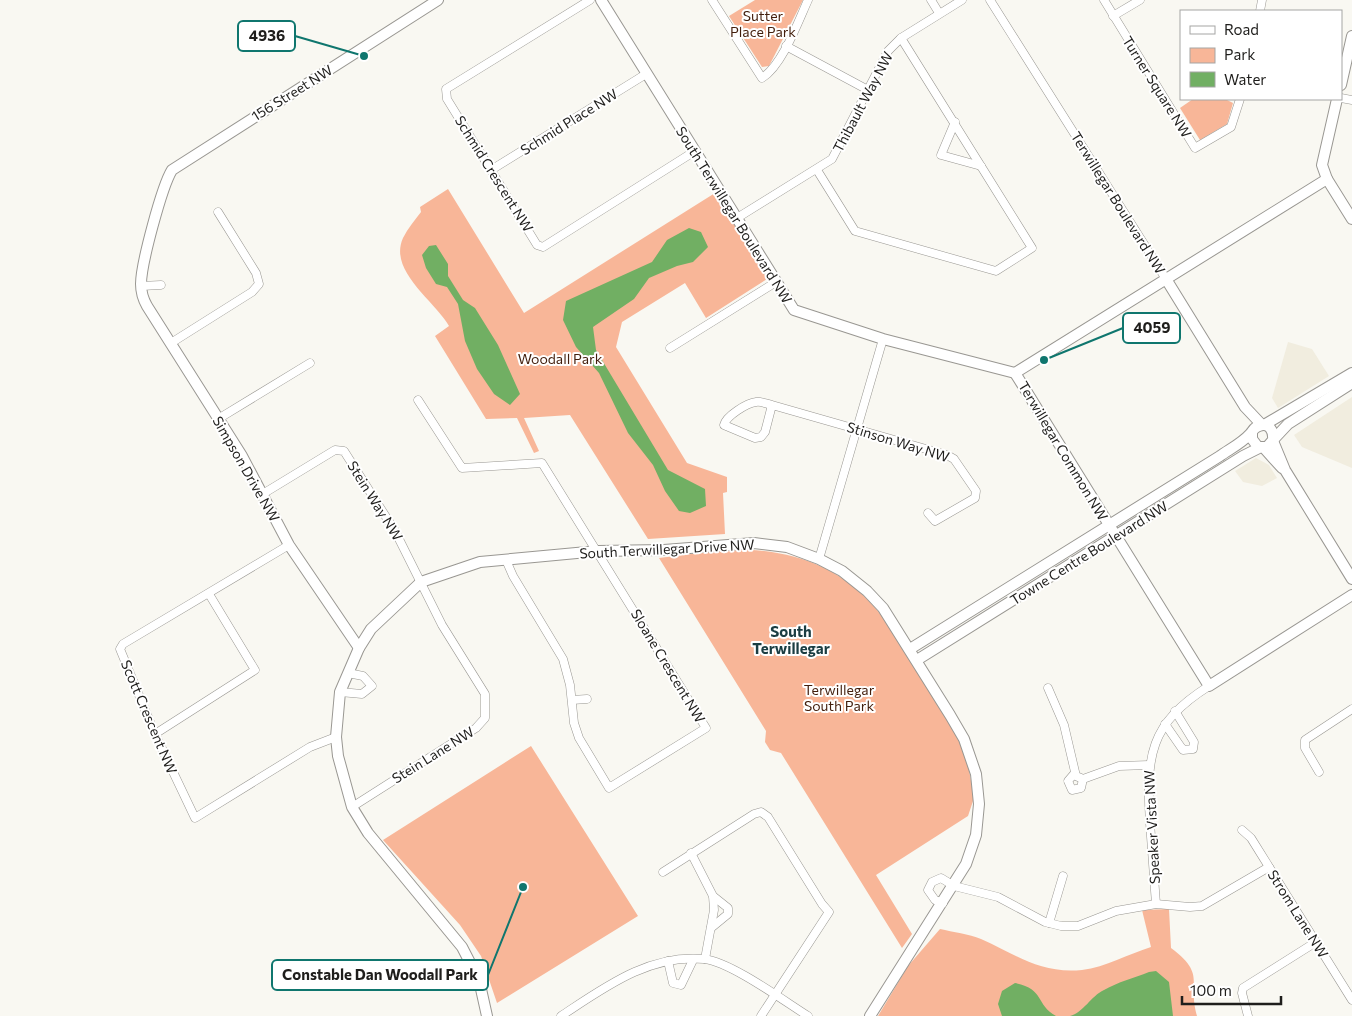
<svg xmlns="http://www.w3.org/2000/svg" width="1352" height="1016" viewBox="0 0 1352 1016" font-family="Commissioner,sans-serif">
  <rect width="100%" height="100%" fill="#f9f8f2"/>
  <g fill="#f1eddf">
    <polygon points="1288,342 1312,349 1329,376 1278,408 1272,398"/>
    <polygon points="1352,397 1352,468 1302,447 1294,435"/>
    <polygon points="1256,458 1269,465 1277,478 1262,486 1243,482 1235,471"/>
  </g>
  <g fill="#f8b698">
    <polygon points="755,0 803,0 769,66 762,67 729,16"/>
    <polygon points="1193,99 1225,99 1233,103 1227,124 1200,140 1180,108"/>
    <path d="M448,189l76,124 191,-120 52,86 -61,39 -21,-35 -63,39 -6,25 71,116 40,14v15l-4,1 2,41 -77,5 -78,-124 -46,3 15,33 -5,2 -17,-35 -31,1 -51,-83 14,-10c-14,-25 -61,-55 -46,-88 5,-10 12,-18 18,-26l-1,-5z"/>
    <path d="M731,549c59,1 106,14 146,61 15,18 26,40 39,60 16,26 34,51 47,79l5,15 6,34 -6,18 -92,59 36,59 -10,14 -121,-195 -11,-3 -5,-8 1,-11 -107,-173z"/>
    <polygon points="531,746 638,916 497,1003 481,956 460,925 383,840"/>
    <path d="M1169,909l2,39c36,27 16,33 26,68h-319l30,-50 32,-37c13,3 29,5 41,10 36,16 59,35 101,31 24,-3 46,-16 69,-23l-9,-37z"/>
  </g>
  <g fill="#71af63">
    <polygon points="689,228 701,232 708,247 693,262 677,266 649,278 634,299 593,327 596,350 668,470 705,489 706,506 690,513 679,511 665,491 653,465 628,433 599,373 576,347 563,320 566,301 652,262 667,240"/>
    <polygon points="436,245 448,264 448,276 463,300 475,308 498,345 520,394 510,405 494,394 477,369 465,341 458,304 447,287 436,284 426,268 422,255 429,246"/>
    <path d="M1156,971l13,11 4,34h-103c13,-3 21,-20 34,-26 14,-8 30,-12 45,-18z"/>
    <path d="M1015,983c30,6 20,21 41,33h-54l-4,-12 4,-13z"/>
  </g>
  <g fill="none" stroke-linecap="round" stroke-linejoin="round">
    <defs>
      <g id="street">
        <polyline points="590,0 446,89 447,99 537,245 543,247 695,151"/>
        <path d="M712,0l50,78c20,-12 36,-56 46,-78"/>
        <polyline points="931,0 939,13"/>
        <polyline points="990,0 1166,279"/>
        <polyline points="1104,0 1195,148 1231,127 1240,99"/>
        <polyline points="1260,11 1262,0"/>
        <polyline points="1113,16 1140,0"/>
        <polyline points="786,46 868,90"/>
        <polyline points="1341,98 1352,100"/>
        <polyline points="955,122 941,155 981,166"/>
        <polyline points="491,170 646,74"/>
        <polyline points="817,170 855,231 996,271 1032,248 901,38"/>
        <polyline points="737,218 832,159 888,51 901,38 962,0"/>
        <polyline points="141,286 161,285"/>
        <polyline points="171,343 252,292 259,284 256,273 218,212"/>
        <polyline points="670,348 776,282"/>
        <polyline points="418,400 462,468 542,463 706,728 609,788 579,738 574,723 570,685 563,659 513,576 506,560"/>
        <path d="M772,405l-7,27 -4,5 -6,1 -31,-13c2,-9 23,-22 32,-23 5,-1 11,2 16,3l175,50 7,4 22,32 -1,7 -40,23 -7,-8"/>
        <polyline points="218,419 310,363"/>
        <polyline points="261,495 335,450 344,451 395,531 442,625 485,694 485,718 476,728 352,807"/>
        <polyline points="289,545 123,644 120,649 155,734 195,818 310,747 336,737"/>
        <polyline points="819,559 883,339"/>
        <polyline points="1048,688 1064,725 1076,776 1083,779 1119,766 1149,765"/>
        <polyline points="340,692 362,694 372,686 363,676 348,673"/>
        <polyline points="572,700 587,699"/>
        <polyline points="1165,724 1183,750 1193,749 1194,742 1175,711"/>
        <polyline points="155,734 255,670 209,594"/>
        <polyline points="1319,772 1305,748 1305,740 1352,709"/>
        <polyline points="1074,774 1068,781 1072,790 1081,788 1083,779"/>
        <polyline points="1242,830 1251,838 1352,1000"/>
        <polyline points="691,853 713,896 714,910 705,959"/>
        <polyline points="663,872 754,814 761,812 768,817 822,904 829,912 761,1016"/>
        <polyline points="943,903 935,900 928,890 932,882 941,878 954,886 998,897 1045,922 1061,926 1078,926 1116,911 1156,904 1190,907 1202,906 1269,867"/>
        <path d="M1156,904c-2,-27 -4,-54 -6,-81 -4,-67 -1,-99 59,-137"/>
        <polyline points="1049,923 1063,876"/>
        <polyline points="711,928 728,914 728,908 713,896"/>
        <polyline points="668,961 673,983 681,985 693,960"/>
        <path d="M561,1016c44,-29 88,-62 143,-57 27,3 80,42 104,57"/>
        <polyline points="1248,1016 1242,993 1243,988 1316,942"/>
      </g>
      <g id="secondary">
        <polyline points="601,0 794,310 883,339 1015,373"/>
        <polyline points="1341,85 1352,36"/>
        <polyline points="1327,179 1322,165 1337,99"/>
        <polyline points="1166,279 1245,407 1262,425"/>
        <polyline points="1015,373 1209,686 1352,595"/>
        <polyline points="1015,373 1327,179 1352,219"/>
        <polyline points="1264,425 1352,373"/>
        <polyline points="1273,440 1288,424 1352,383"/>
        <polyline points="1273,441 1285,470 1352,579"/>
        <polyline points="1263,447 1282,468"/>
        <path d="M359,648l-70,-103 -47,-89 -95,-150c-4,-7 -6,-14 -6,-22 0,-20 21,-98 31,-114l266,-170"/>
        <path d="M910,649l310,-193c10,-7 22,-13 30,-22 3,-3 4,-7 9,-8 10,-4 15,5 14,14l-6,7h-9l-6,-8v-6"/>
        <polyline points="917,660 1243,456 1261,447"/>
        <polyline points="487,1016 479,980 462,947 368,833 352,807 338,756 336,737 340,692 359,648 371,629 421,582 480,562 598,551 664,550 754,543 787,547 819,559 842,571 867,591 883,608 950,715 964,739 976,774 979,804 976,835 966,864 870,1016"/>
      </g>
    </defs>
    <use href="#street" stroke="#999792" stroke-width="9"/>
    <use href="#secondary" stroke="#999792" stroke-width="12"/>
    <use href="#street" stroke="#fff" stroke-width="8"/>
    <use href="#secondary" stroke="#fff" stroke-width="10"/>
  </g>
  <g text-anchor="middle" stroke-width="4" stroke-linejoin="round" paint-order="stroke">
    <g font-size="14" fill="#431f0d" stroke="#fff">
      <text x="763" y="21">Sutter<tspan x="763" dy="16">Place Park</tspan></text>
      <text x="560" y="364">Woodall Park</text>
      <text x="839" y="695">Terwillegar<tspan x="839" dy="16">South Park</tspan></text>
    </g>
    <g font-size="14" fill="#1f1e1c" stroke="#fff">
      <text transform="translate(1157 87) rotate(58)" y="5">Turner Square NW</text>
      <text transform="translate(292 93) rotate(-32)" y="5">156 Street NW</text>
      <text transform="translate(863 102) rotate(-62)" y="5">Thibault Way NW</text>
      <text transform="translate(569 122) rotate(-32)" y="5">Schmid Place NW</text>
      <text transform="translate(494 174) rotate(58)" y="5">Schmid Crescent NW</text>
      <text transform="translate(1118 203) rotate(58)" y="5">Terwillegar Boulevard NW</text>
      <text transform="translate(734 215) rotate(58)" y="5">South Terwillegar Boulevard NW</text>
      <text transform="translate(898 442) rotate(17)" y="5">Stinson Way NW</text>
      <text transform="translate(1063 451) rotate(59)" y="5">Terwillegar Common NW</text>
      <text transform="translate(246 469) rotate(60)" y="5">Simpson Drive NW</text>
      <text transform="translate(375 501) rotate(58)" y="5">Stein Way NW</text>
      <text transform="translate(667 549) rotate(-3)" y="5">South Terwillegar Drive NW</text>
      <text transform="translate(1089 553) rotate(-32)" y="5">Towne Centre Boulevard NW</text>
      <text transform="translate(668 666) rotate(59)" y="5">Sloane Crescent NW</text>
      <text transform="translate(149 717) rotate(67)" y="5">Scott Crescent NW</text>
      <text transform="translate(433 755) rotate(-32)" y="5">Stein Lane NW</text>
      <text transform="translate(1152 827) rotate(-93)" y="5">Speaker Vista NW</text>
      <text transform="translate(1298 914) rotate(58)" y="5">Strom Lane NW</text>
    </g>
    <g font-size="15" font-weight="bold" fill="#1b3d42" stroke="#fff">
      <text x="791" y="637">South<tspan x="791" dy="17">Terwillegar</tspan></text>
    </g>
  </g>
  <path fill="none" stroke="#0f766e" stroke-width="2" d="M364 56L295 36M1044 360L1123 328M523 887L488 975"/>
  <g fill="#0f766e" stroke="#fff" stroke-width="2">
    <circle cx="364" cy="56" r="5"/>
    <circle cx="1044" cy="360" r="5"/>
    <circle cx="523" cy="887" r="5"/>
  </g>
  <g fill="#fff" stroke="#0f766e" stroke-width="2">
    <rect x="238" y="21" width="57" height="30" rx="5"/>
    <rect x="1123" y="313" width="57" height="30" rx="5"/>
    <rect x="272" y="960" width="216" height="30" rx="5"/>
  </g>
  <g font-size="15" text-anchor="middle" font-weight="bold" fill="#1f1e1c">
    <text x="267" y="41">4936</text>
    <text x="1152" y="333">4059</text>
    <text x="380" y="980">Constable Dan Woodall Park</text>
  </g>
  <rect x="1180" y="10" width="162" height="90" fill="#ffffff" stroke="#a5a5a4"/>
  <rect x="1190" y="26" width="25" height="8" fill="#ffffff" stroke="#a5a5a4"/>
  <text x="1224" y="35" font-size="15" fill="#1f1e1c">Road</text>
  <rect x="1190" y="48" width="25" height="15" fill="#f8b698" stroke="#a5a5a4"/>
  <text x="1224" y="60" font-size="15" fill="#1f1e1c">Park</text>
  <rect x="1190" y="72" width="25" height="15" fill="#71af63" stroke="#a5a5a4"/>
  <text x="1224" y="85" font-size="15" fill="#1f1e1c">Water</text>
  <path d="M1182 996v8h99v-8" fill="none" stroke="#1f1e1c" stroke-width="2.5"/>
  <text x="1190" y="996" font-size="15" fill="#1f1e1c" stroke="#ffffff" stroke-width="4" paint-order="stroke">100 m</text>
</svg>
